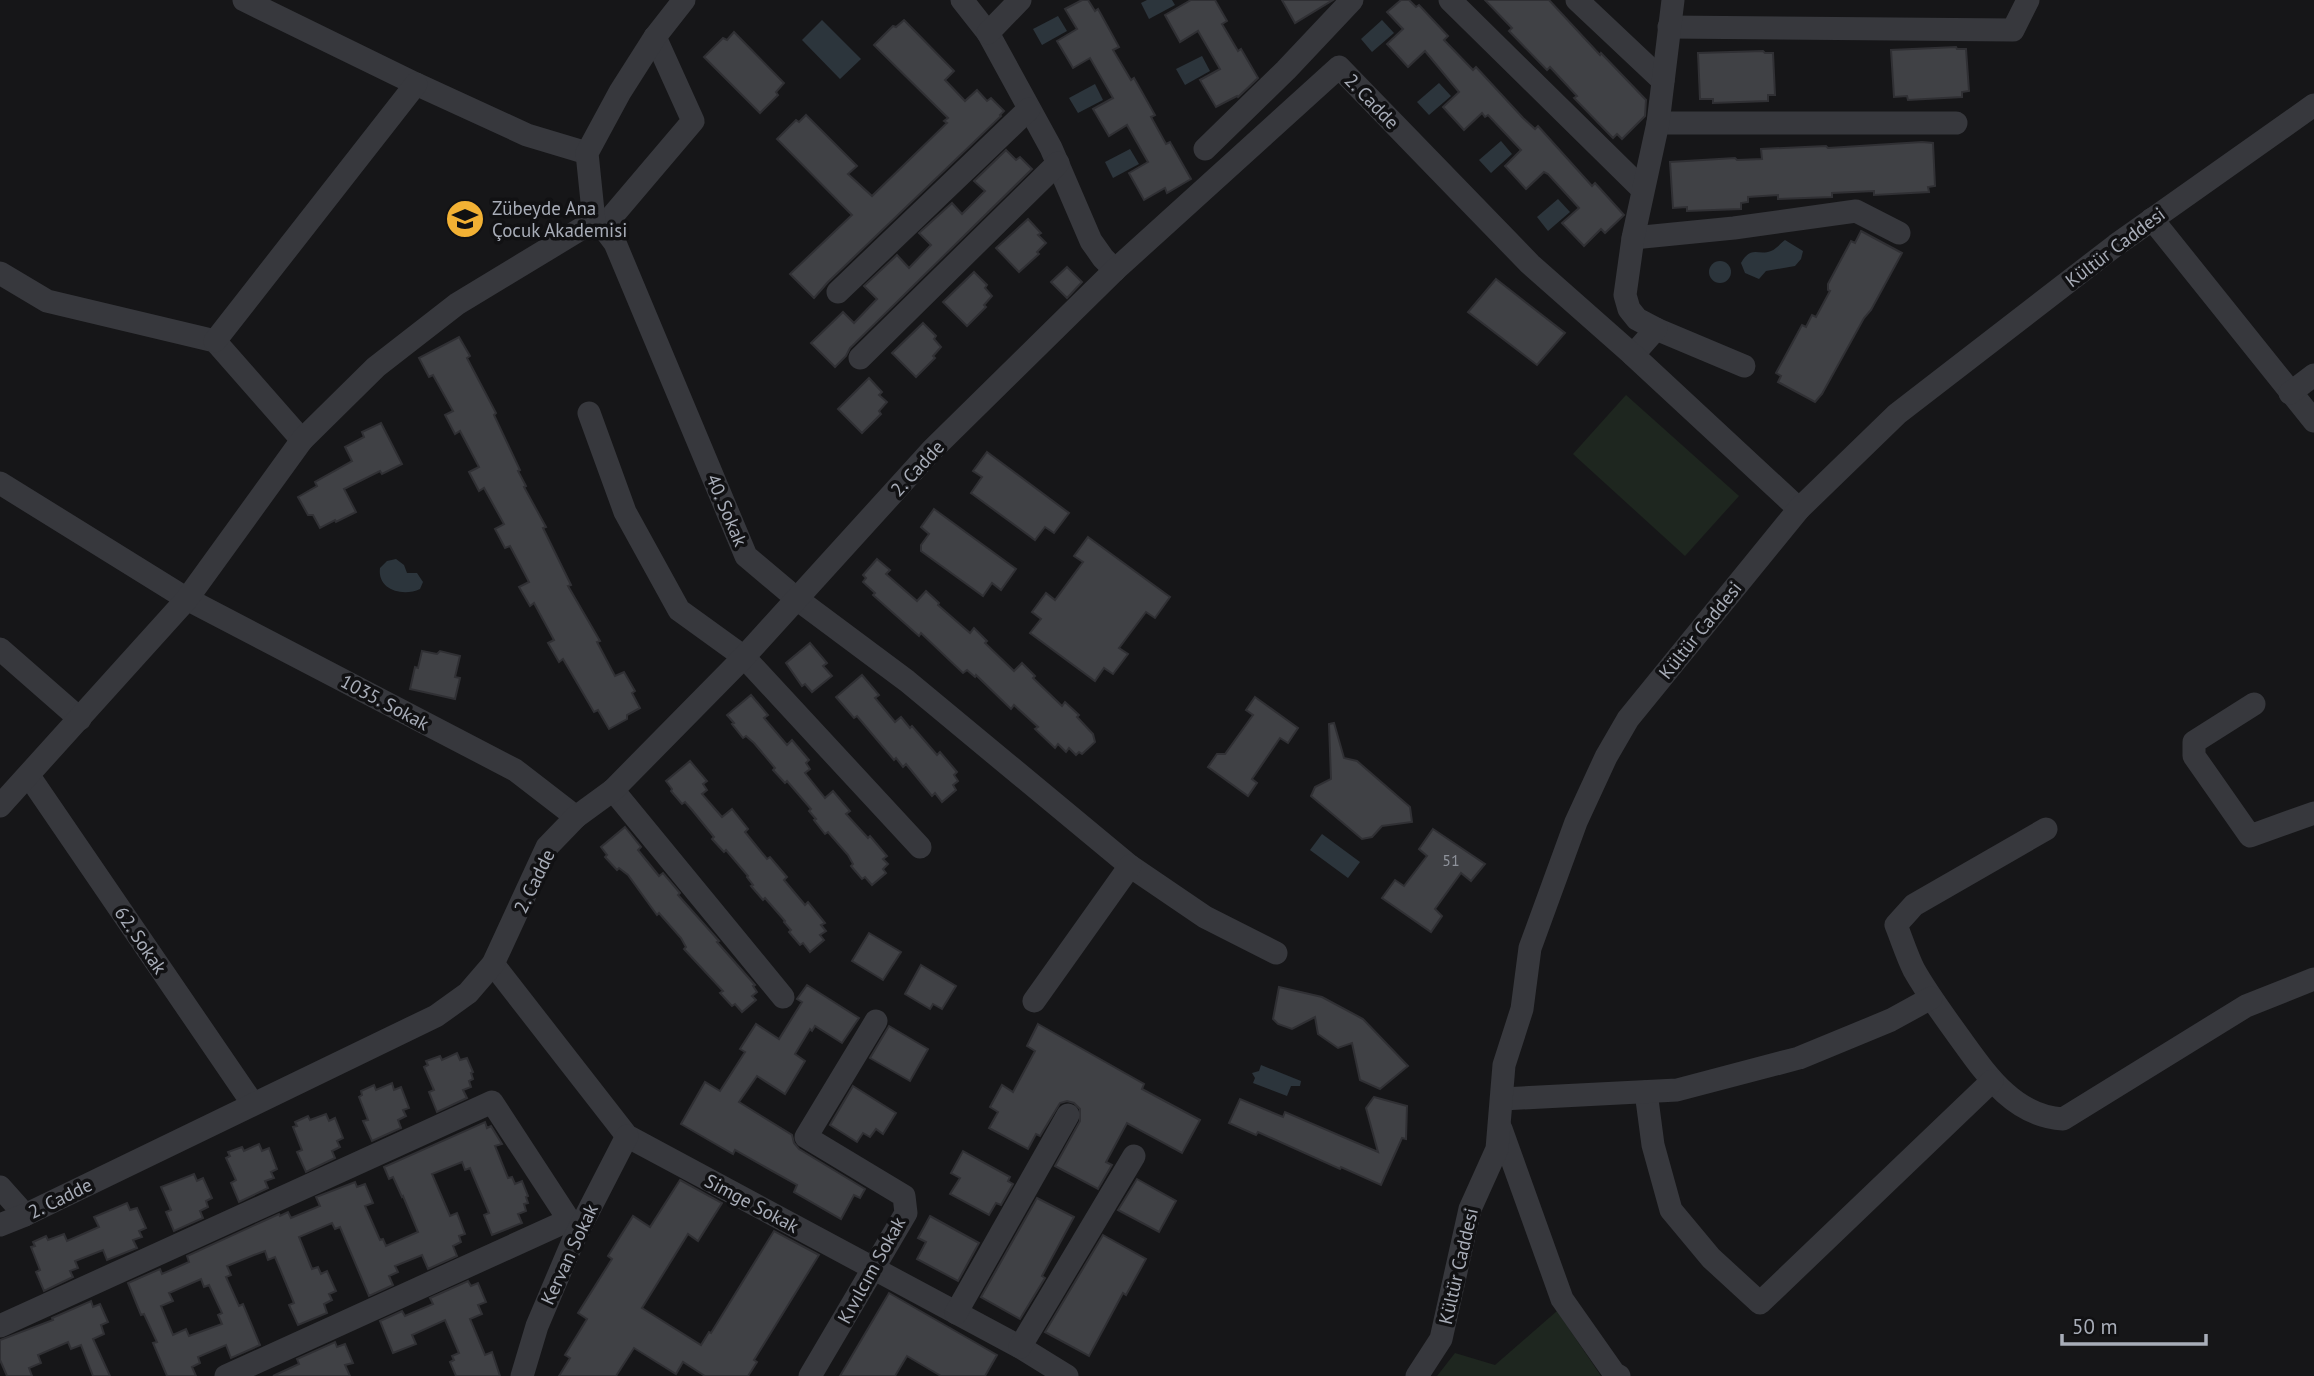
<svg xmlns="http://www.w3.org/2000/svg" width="2314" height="1376" viewBox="0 0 2314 1376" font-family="'PT Sans',sans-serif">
  <rect width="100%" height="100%" fill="#161618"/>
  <g fill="#1e261f">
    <polygon points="1626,395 1739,496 1685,556 1573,454"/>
    <polygon points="1557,1311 1601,1376 1437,1376 1455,1353 1495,1365"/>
  </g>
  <g fill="#2c353c">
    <polygon points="1147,0 1172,0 1175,5 1149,19 1141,3"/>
    <polygon points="1058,16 1067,31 1042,45 1033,29"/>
    <polygon points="822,20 861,59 840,79 802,40"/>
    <polygon points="1382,20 1394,33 1372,52 1361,39"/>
    <polygon points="1202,56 1210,71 1185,85 1176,69"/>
    <polygon points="1439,83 1451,96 1429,115 1417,102"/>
    <polygon points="1095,84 1103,100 1078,113 1069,98"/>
    <polygon points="1501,141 1512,154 1491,173 1479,160"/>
    <polygon points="1130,149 1139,164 1113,178 1105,162"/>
    <polygon points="1558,199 1570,212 1548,231 1537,217"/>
    <path d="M1785,240l18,11 -2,8 -6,7 -29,5 -7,8 -14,-6 -4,-10c10,-18 17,-7 30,-12 5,-2 10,-8 14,-11z"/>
    <circle cx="1720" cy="272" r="11"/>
    <path d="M396,559l8,6 3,8h10l6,9 -3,7c-17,8 -43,1 -40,-21l7,-7z"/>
    <polygon points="1322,834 1360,862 1348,878 1310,850"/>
    <polygon points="1261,1065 1301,1081 1300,1086 1291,1086 1287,1096 1253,1083 1255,1078 1252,1073 1259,1071"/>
  </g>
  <g fill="#404145" stroke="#303034" stroke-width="2" fill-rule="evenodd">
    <polygon points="1082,0 1088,0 1095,11 1098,9 1119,47 1113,50 1131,80 1134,78 1155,115 1151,117 1166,144 1170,142 1191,179 1167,193 1165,188 1144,200 1129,173 1148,162 1127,125 1109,136 1093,109 1113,98 1090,58 1073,68 1057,41 1077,29 1065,9"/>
    <polygon points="1191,0 1215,0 1227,21 1222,24 1238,51 1241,49 1258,78 1238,97 1237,96 1216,107 1200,80 1220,69 1198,31 1180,42 1165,15"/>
    <polygon points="1282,0 1333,0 1295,23"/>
    <polygon points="1401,0 1409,0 1416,7 1419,5 1448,36 1444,40 1473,70 1476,67 1523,118 1535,129 1538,126 1592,186 1595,183 1624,215 1605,233 1601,229 1584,246 1562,223 1579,208 1548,174 1544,172 1526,189 1505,166 1521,150 1488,115 1485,117 1482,113 1464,130 1443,107 1459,92 1425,51 1408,67 1387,44 1403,29 1387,12"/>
    <polygon points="1485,0 1549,0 1600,55 1601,53 1646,100 1645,116 1622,139 1617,134 1613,138 1574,98 1577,96 1550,67 1547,70 1509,31 1512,28"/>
    <polygon points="904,20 954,71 945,80 965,101 977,90 987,101 991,98 1004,111 1000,115 1001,116 828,282 814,298 790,274 852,215 777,139 796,120 799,122 806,115 857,166 848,174 872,196 947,123 944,121 948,118 874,45 893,26 896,27"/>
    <polygon points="734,32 784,83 776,92 778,95 760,113 704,57 723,38 727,40"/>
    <polygon points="1956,47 1957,49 1966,49 1969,91 1962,92 1962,97 1908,100 1907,96 1894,97 1891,50"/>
    <polygon points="1763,51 1765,53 1773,53 1775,95 1768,95 1768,101 1713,103 1713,99 1700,99 1698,53"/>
    <polygon points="1922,142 1933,143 1935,186 1928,187 1929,192 1874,195 1874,191 1832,193 1832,197 1778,199 1778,195 1748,197 1748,202 1741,203 1741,209 1687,211 1687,207 1673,208 1670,162 1735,158 1737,160 1762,159 1761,149 1826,146 1828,148"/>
    <polygon points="1006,150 1016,160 1020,157 1032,169 850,348 846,356 835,367 811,343 843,312 854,323 877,299 864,286 897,255 909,268 931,245 919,233 952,203 962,214 985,191 974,181"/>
    <polygon points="1028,219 1041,233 1038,235 1046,243 1037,252 1039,254 1019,272 996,248"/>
    <polygon points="1861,231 1902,253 1871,310 1864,318 1822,394 1815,402 1778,382 1781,376 1776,373 1802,325 1806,327 1812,315 1816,317 1830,291 1828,290 1828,284 1851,241 1855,243"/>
    <polygon points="1067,267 1082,282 1067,298 1051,282"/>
    <polygon points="974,272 987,285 985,288 992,296 984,305 986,307 967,326 943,302"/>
    <polygon points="1496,279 1565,333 1537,365 1468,312"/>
    <polygon points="923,323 936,336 934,339 941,347 933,356 935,358 916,377 892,353"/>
    <polygon points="459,337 470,356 467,358 496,413 494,415 520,470 518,471 526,486 524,487 546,527 543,528 571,585 568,586 600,641 597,642 615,676 624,672 635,691 632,693 640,708 627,715 627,719 609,729 598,710 594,712 563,659 559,662 548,643 554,640 534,603 530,606 519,587 529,582 510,546 505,548 495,529 504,524 484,488 479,491 469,472 479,467 460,431 455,434 445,415 453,411 433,375 429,377 419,358"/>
    <polygon points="869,378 882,392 879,395 887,402 879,411 881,414 862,433 838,409"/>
    <polygon points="381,423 402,464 382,474 380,471 344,489 356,512 336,522 335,520 320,528 313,515 308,515 298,497 317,486 315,482 352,461 345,447 364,437 362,432"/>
    <polygon points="987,452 1069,513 1054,533 1045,527 1035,540 971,493 982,477 973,471"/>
    <polygon points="934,509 1016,569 1001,590 992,583 983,596 921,551 921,545 929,534 921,527"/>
    <polygon points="1088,537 1170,597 1155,618 1146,612 1119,648 1128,654 1113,674 1104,668 1095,681 1030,633 1041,619 1032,612 1046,593 1055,600 1083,562 1074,556"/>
    <polygon points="877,559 890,570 886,574 917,601 926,591 939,603 938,605 970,633 974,628 987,641 985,643 1014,671 1022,663 1035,676 1033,678 1062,706 1065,702 1079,715 1077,717 1093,734 1095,742 1082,754 1079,752 1076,755 1069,748 1066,752 1058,744 1055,748 1035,729 1038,727 1014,705 1011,709 976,675 975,677 967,670 963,673 921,633 919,636 873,595 875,593 863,582 866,578 863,575"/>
    <polygon points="810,643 827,663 823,666 832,676 812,692 805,684 802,686 786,663"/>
    <polygon points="422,651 437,654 440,651 460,656 455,677 460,678 455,699 410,689 415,667 418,668"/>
    <polygon points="862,675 879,695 875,698 895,722 901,717 910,728 912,726 937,755 940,752 957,772 954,775 958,781 953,785 956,790 942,802 935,793 932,796 906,764 903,767 896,758 894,760 857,716 854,718 836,697"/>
    <polygon points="751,695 768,715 764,718 787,745 792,740 809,760 806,763 810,769 805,773 825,798 833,791 850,811 846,814 868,838 870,836 887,856 883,859 888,864 883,869 886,873 872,885 865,877 862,879 851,866 853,864 848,855 828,832 825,834 814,820 816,819 809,811 811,809 787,781 785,783 773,770 775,768 754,743 746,736 743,738 732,724 734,723 727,715"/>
    <polygon points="1255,697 1298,728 1288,743 1280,738 1252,779 1257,783 1248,796 1208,767 1217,754 1225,754 1253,715 1246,710"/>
    <polygon points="1334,723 1344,758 1357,761 1410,807 1412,822 1382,826 1372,837 1362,839 1311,796 1315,787 1331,779 1329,724"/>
    <polygon points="690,761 707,781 703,784 707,790 702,794 722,817 732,809 748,829 745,832 767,859 770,857 787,877 784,880 805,905 808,902 825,923 821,925 826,931 820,935 824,940 810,952 803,943 800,945 789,932 791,930 784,922 785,921 765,898 763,900 751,886 753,885 747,877 748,876 726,850 724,852 712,839 714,837 692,810 685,802 682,804 671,791 672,789 666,781"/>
    <polygon points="625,827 641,847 638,850 659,876 663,873 680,893 678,895 719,941 717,942 755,985 753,986 757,992 752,996 756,1000 742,1012 735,1004 732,1006 720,993 723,991 684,949 686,947 681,938 659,913 657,915 628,875 619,868 617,870 605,857 607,855 601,847"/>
    <polygon points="1433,829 1485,864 1471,881 1461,873 1435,909 1442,916 1431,932 1382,898 1395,880 1404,886 1427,856 1419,849"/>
    <polygon points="869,933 901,952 883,980 852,961"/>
    <polygon points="921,965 956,986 942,1009 933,1004 930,1009 905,994"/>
    <polygon points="807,985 859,1018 842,1043 815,1026 812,1031 810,1029 795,1054 805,1061 785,1094 757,1076 739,1102 792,1135 794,1143 799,1149 865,1189 860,1198 854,1195 841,1219 794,1192 797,1185 735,1150 733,1154 681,1124 705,1082 720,1091 745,1052 740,1049 756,1024 779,1039 802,1002 797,999"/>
    <polygon points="1279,987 1322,997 1363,1019 1408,1066 1380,1089 1360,1080 1352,1043 1338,1048 1318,1034 1315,1017 1292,1029 1278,1024 1273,1019"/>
    <polygon points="1038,1024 1144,1084 1142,1089 1200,1120 1182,1153 1127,1123 1106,1162 1112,1165 1098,1189 1055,1166 1080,1121 1080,1109 1074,1103 1067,1101 1060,1103 1040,1136 1036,1134 1028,1149 989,1128 998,1112 990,1107 1002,1085 1013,1092 1035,1051 1027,1046"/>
    <polygon points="889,1026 928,1049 910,1081 870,1058"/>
    <polygon points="457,1053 460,1060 467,1058 473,1072 471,1073 473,1079 469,1081 471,1087 463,1090 467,1098 437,1112 429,1092 434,1090 424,1067 428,1065 426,1061 440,1056 442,1060"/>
    <polygon points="392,1083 394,1090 401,1087 409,1108 403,1110 406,1116 398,1120 401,1128 372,1141 363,1121 368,1120 359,1097 362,1095 361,1091 374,1085 376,1090"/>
    <polygon points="853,1086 896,1113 883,1134 876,1129 870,1137 863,1133 857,1142 830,1125"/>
    <polygon points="1374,1097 1407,1106 1406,1139 1402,1138 1381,1185 1341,1167 1340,1169 1258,1132 1256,1135 1229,1123 1240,1099 1283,1117 1285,1112 1378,1152 1366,1108"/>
    <polygon points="326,1114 329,1121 335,1118 343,1138 337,1141 340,1147 332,1151 335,1158 306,1172 297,1152 302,1150 293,1127 297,1126 295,1122 308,1116 310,1120"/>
    <path d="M485,1122l2,6 4,-2 11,18 -7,2 13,32 4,-1 3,7 7,-3 6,15 -2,1 2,6 -4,1 2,7 -8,3 4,9 -30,12 -8,-20 5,-2 -19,-45 -5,2 -3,-8 -30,12 18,42 7,-3 8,21 -6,2 2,6 -8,4 4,10 -29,13 -6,-14 -27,11 3,6 -9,4 4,9 -24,11 -29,-69 -5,2 -3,-6 -33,14 13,32 6,-2 3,7 6,-3 9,20 -7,3 3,6 -8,4 3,9 -29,12 -9,-20 5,-2 -19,-46 -7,3 -3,-9 -11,4 -27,11 4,9 -5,2 13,29 4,-2 17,41 -29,13 -5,-13 -28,12 2,6 -8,4 4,9h-29l-14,-33 4,-1 -13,-28 -3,1 -13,-32 32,-14 2,5 27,-12 -2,-6 92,-42 1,2 8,-4 3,6 29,-12 -4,-9 39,-15 2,5 8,-3 8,19 -8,3 15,34 3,-1 3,7 32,-14 -15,-36 -1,1 -9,-20 -4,2 -5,-12zM201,1279l3,8 5,-2 13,28 -4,2 4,9 -33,12 -3,-7 -13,6 -12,-29 12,-5 -4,-8z"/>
    <polygon points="259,1144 262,1151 269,1148 277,1169 271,1172 274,1178 265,1181 268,1188 239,1202 231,1183 236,1180 226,1158 230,1156 228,1152 242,1147 244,1151"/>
    <polygon points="963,1151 1010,1177 1008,1181 1013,1184 1001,1205 996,1203 989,1215 950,1194 960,1178 951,1173"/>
    <polygon points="194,1174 197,1181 203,1178 212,1198 206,1201 208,1207 200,1211 203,1218 174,1231 166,1212 171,1210 161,1187"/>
    <polygon points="1137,1179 1176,1201 1159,1232 1118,1210"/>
    <polygon points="680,1180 722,1203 698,1241 688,1234 642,1308 701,1345 709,1332 711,1333 774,1231 819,1255 754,1360 757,1362 748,1376 705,1376 683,1362 676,1374 634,1348 616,1376 559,1376 570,1358 565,1355 587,1319 578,1313 612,1259 608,1256 633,1216 650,1227"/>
    <polygon points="1037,1198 1074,1217 1042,1276 1045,1278 1020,1319 981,1297"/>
    <polygon points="127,1203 130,1210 137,1208 146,1228 139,1231 142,1237 133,1240 137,1248 107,1260 103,1250 75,1261 78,1268 70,1271 73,1277 44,1291 36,1272 40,1270 31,1247 35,1246 33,1242 46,1236 48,1240 64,1234 67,1241 99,1227 94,1217"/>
    <polygon points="930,1216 979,1243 958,1281 917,1259 926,1242 918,1238"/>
    <polygon points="1103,1235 1146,1259 1126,1295 1123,1293 1089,1356 1045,1332"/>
    <polygon points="468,1281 471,1286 478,1283 486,1302 478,1305 482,1314 470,1319 485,1355 492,1352 500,1376 456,1376 450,1362 454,1360 452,1356 459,1353 445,1320 412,1335 416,1344 393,1353 380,1321 402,1311 405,1316 433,1304 430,1298"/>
    <polygon points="889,1293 997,1355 985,1376 941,1376 907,1356 895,1376 840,1376"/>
    <polygon points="91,1301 93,1307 100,1304 108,1322 101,1325 104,1334 93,1339 110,1376 93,1376 81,1345 71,1349 68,1342 38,1355 41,1363 29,1368 32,1376 7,1376 0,1360 0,1340 53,1320 52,1318"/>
    <polygon points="335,1342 337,1347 345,1344 353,1363 345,1365 350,1376 273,1376 299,1364 297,1359"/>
  </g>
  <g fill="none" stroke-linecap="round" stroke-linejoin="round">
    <g stroke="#37383d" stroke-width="23">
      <polyline points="244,0 416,84 527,135 587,153"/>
      <polyline points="962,0 988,33 1051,148 1091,241 1103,258 1115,270"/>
      <polyline points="1450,0 1642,189"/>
      <polyline points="1577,0 1663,81"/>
      <polyline points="1669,27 2013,30 2028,0"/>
      <polyline points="988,33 1020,0"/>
      <polyline points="1658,123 1956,123"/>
      <polyline points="1205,149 1286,70 1352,0"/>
      <polyline points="2152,219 2314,421"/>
      <polyline points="594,221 603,227 615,243 746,556 797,599 907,681 1130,866 1205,917 1276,953"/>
      <polyline points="603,227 693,121 655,37"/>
      <polyline points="1633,238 1734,228 1856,211 1899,233"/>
      <polyline points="0,273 47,301 215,341 302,440"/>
      <polyline points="838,292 1029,109"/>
      <polyline points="1656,329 1744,366"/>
      <polyline points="215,341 416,84"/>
      <polyline points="1633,355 1656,329 1637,319 1629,309 1625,295 1633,238 1658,123 1673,0"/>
      <polyline points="860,358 1058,163"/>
      <polyline points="2290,393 2314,375"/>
      <polyline points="589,413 625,512 679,610 744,657 920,847"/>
      <polyline points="0,483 187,599 515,770 576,817"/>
      <polyline points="0,649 80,719"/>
      <polyline points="2254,704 2194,742 2194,756 2250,836 2314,813"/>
      <polyline points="29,776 253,1104"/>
      <polyline points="613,790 783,997"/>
      <polyline points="0,806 187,599 302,440 376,367 457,304 594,221 587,153 620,92 655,37 684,0"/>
      <path d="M2046,829l-132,76 -18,20c6,15 11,31 18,45 13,23 28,43 43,64 27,37 55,82 106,85l183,-113 68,-27"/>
      <polyline points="493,964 627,1136 1020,1347 1067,1376"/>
      <polyline points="1034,1001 1130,866"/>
      <polyline points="1646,1092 1653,1145 1671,1210 1711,1258 1760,1303 1992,1081"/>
      <polyline points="1502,1099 1677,1090 1799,1058 1891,1020 1931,998"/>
      <polyline points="1501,1129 1562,1299 1614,1373 1619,1376"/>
      <polyline points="0,1187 25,1215"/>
      <polyline points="0,1225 25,1215 436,1016 468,993 493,964 547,847 576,817 613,790 744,657 932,450 1115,270 1339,67 1530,264 1633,355 1799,509"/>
      <polyline points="956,1313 1068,1115"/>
      <polyline points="0,1326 492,1102 569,1220 226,1376"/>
      <polyline points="1020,1347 1134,1156"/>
      <polyline points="522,1376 537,1326 573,1241 627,1136"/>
      <polyline points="810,1376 906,1213 904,1196 806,1137 876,1021"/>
      <polyline points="1417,1376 1441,1339 1470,1209 1497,1149 1504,1065 1522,1009 1530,948 1576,822 1606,757 1628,719 1799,509 1897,414 2116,245 2314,105"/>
    </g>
  </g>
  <defs>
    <symbol id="school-disc" viewBox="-11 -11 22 22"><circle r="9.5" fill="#f2b134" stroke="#111113"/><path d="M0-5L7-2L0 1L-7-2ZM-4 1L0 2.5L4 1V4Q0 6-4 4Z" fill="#111"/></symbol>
  </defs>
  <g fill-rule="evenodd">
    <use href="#school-disc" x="443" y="197" width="44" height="44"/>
  </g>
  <g text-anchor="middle" stroke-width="7" stroke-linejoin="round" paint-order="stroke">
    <g font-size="16" fill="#8e929b">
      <text x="1451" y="866">51</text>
    </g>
    <g font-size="19" fill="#a8adb8" stroke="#111113">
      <text transform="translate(1372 101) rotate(46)" y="7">2. Cadde</text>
      <text transform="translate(2115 247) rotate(-37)" y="7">Kültür Caddesi</text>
      <text transform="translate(917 468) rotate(-47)" y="7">2. Cadde</text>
      <text transform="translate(727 510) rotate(67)" y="7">40. Sokak</text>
      <text transform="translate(1700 630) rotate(-51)" y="7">Kültür Caddesi</text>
      <text transform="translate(385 702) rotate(28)" y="7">1035. Sokak</text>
      <text transform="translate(534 881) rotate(-64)" y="7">2. Cadde</text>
      <text transform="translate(141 940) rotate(56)" y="7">62. Sokak</text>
      <text transform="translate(60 1198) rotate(-26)" y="7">2. Cadde</text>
      <text transform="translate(752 1203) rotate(28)" y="7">Simge Sokak</text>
      <text transform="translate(569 1254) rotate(-65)" y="7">Kervan Sokak</text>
      <text transform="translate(1458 1266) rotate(-77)" y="7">Kültür Caddesi</text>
      <text transform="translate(871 1270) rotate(-61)" y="7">Kıvılcım Sokak</text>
    </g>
    <g font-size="19" fill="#a8adb8" stroke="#111113" text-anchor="start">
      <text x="492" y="215">Zübeyde Ana<tspan x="492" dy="22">Çocuk Akademisi</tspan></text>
    </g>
  </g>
  <path d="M2062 1334v10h144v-10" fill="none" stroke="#a8adb8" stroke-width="3.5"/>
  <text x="2072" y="1334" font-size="21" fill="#a8adb8" stroke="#111113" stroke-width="5" paint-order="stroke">50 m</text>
</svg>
